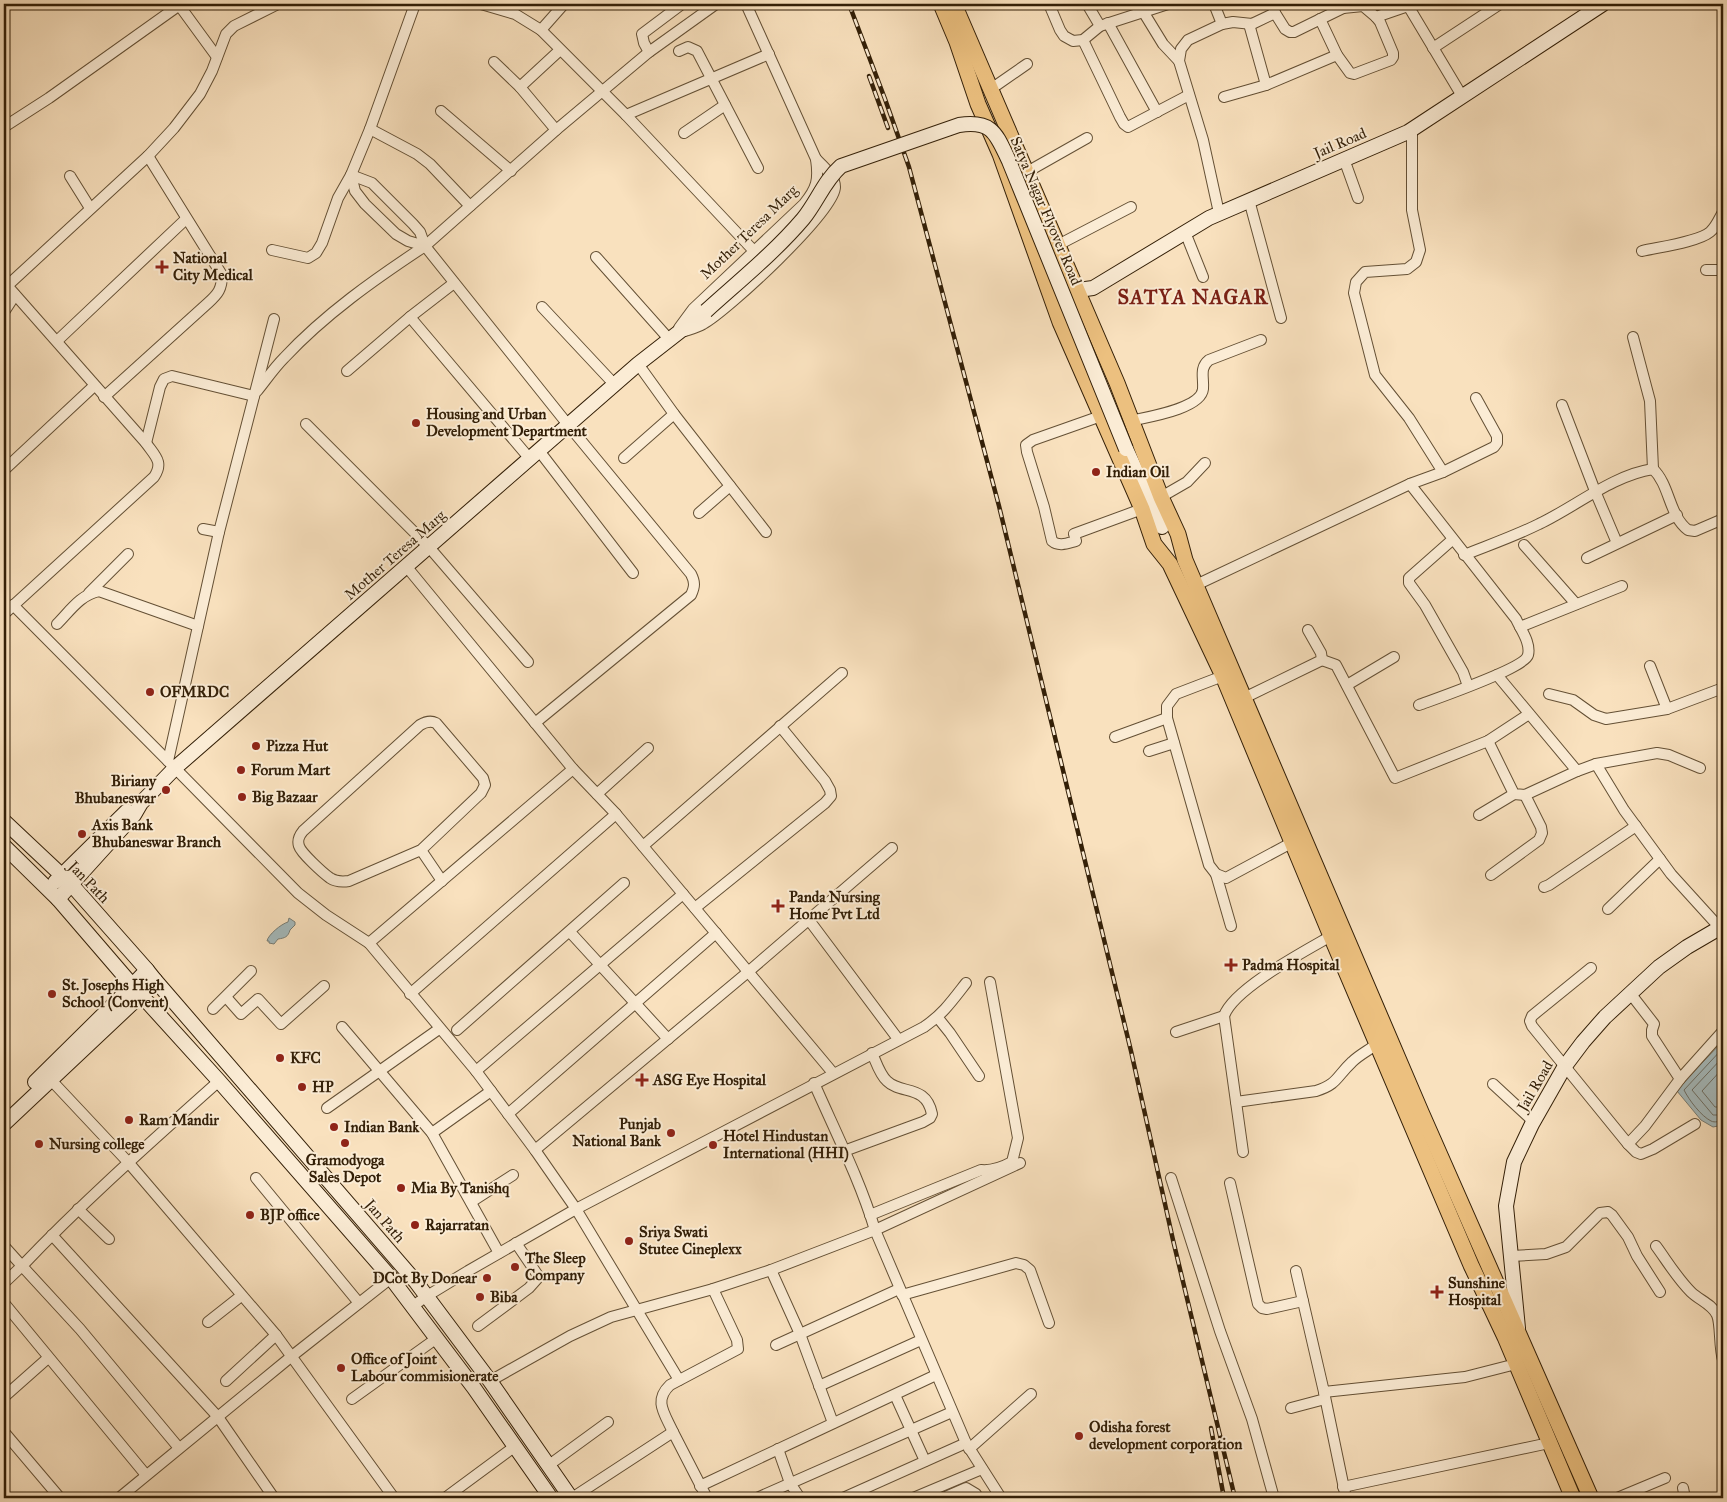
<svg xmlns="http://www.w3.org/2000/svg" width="1727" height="1502" viewBox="0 0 1727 1502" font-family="'IM FELL Great Primer',serif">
  <rect width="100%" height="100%" fill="#f9e1be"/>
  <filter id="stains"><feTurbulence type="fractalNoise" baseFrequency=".004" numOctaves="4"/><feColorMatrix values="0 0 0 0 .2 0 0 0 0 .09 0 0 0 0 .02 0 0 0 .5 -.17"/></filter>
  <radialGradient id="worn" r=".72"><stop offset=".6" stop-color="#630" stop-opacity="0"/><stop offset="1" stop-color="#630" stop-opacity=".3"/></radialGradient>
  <g fill="#a4babd" stroke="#777c74">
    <path d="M289,918l6,4v3l-5,5c-2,7 -5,8 -12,9l-4,5 -5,-1v-2h-2c1,-6 14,-17 21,-19z"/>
    <polygon points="1723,1041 1723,1125 1713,1127 1701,1120 1677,1091 1680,1086"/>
  </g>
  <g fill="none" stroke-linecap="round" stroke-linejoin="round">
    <g stroke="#6c6c62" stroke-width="1">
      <path d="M1723,1048l-39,42c5,10 17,26 27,31 4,2 8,0 12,0"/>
      <polyline points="1723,1057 1692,1090 1713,1115 1723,1115"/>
      <polyline points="1723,1068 1702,1091 1715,1107 1723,1107"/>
    </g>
    <defs>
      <g id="street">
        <polyline points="415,4 370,129 351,175 355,191 365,204 396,234 408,241 425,246"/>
        <polyline points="481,4 515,14 541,30 626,115 754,251"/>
        <polyline points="1049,4 1060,30 1064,36 1073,41 1083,40 1100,26 1168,4"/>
        <polyline points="1087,4 1100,26"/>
        <polyline points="1214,4 1222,24"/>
        <polyline points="1407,4 1462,96"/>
        <polyline points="179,5 217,57"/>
        <polyline points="1144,13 1163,44 1179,61"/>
        <polyline points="1275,13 1285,29 1290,32 1294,32 1343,8"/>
        <polyline points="1376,17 1408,6"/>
        <polyline points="1320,19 1337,55 1350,73 1354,74 1391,60 1393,57 1393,53 1380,22 1376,17 1363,6 1343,8 1340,4"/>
        <polyline points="1108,23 1157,112"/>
        <polyline points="1249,24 1266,85 1337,55"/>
        <polyline points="541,30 564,4"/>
        <polyline points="1083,40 1120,117 1124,124 1128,127 1189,95"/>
        <polyline points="1433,48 1500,4"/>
        <polyline points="679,51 688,47 697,51 758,168"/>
        <polyline points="649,52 644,43 642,34 682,4"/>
        <polyline points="494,62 520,87 556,130"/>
        <polyline points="520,87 560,50"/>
        <polyline points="991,89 1027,64"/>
        <polyline points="1224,97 1266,85"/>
        <polyline points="441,111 511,171"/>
        <polyline points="626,115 769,54"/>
        <polyline points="4,127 49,98 181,4"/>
        <polyline points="370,129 417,154 430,164 470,206"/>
        <polyline points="684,133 725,105"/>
        <polyline points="1344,159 1358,198"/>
        <polyline points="1027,172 1087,138"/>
        <polyline points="70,176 90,208"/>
        <polyline points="1249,200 1281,318"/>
        <polyline points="1219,213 1203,140 1179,61 1181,49 1188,40 1222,24 1233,22 1252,24 1275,13 1272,4"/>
        <polyline points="1185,232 1203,277"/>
        <polyline points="1058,245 1131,207"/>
        <polyline points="272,250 308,258 316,253 322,243 338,198 351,175 372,183 413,224 420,232 425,246"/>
        <path d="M1642,251c17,-4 56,-9 68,-19 6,-5 9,-13 13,-20"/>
        <polyline points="596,257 669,339"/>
        <polyline points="1706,270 1723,270"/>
        <path d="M4,282l142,161c9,13 18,19 8,34l-150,137"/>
        <polyline points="7,286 148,156 174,128 200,94 212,71 226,34 234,26 278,4"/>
        <polyline points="542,307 615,385"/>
        <polyline points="4,312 15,295"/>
        <polyline points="410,317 530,459"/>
        <polyline points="274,319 219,532 168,761 298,893 326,915 369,943 476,1071 535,1150 576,1209 679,1380"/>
        <path d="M679,328l14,-19 111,-105c13,-16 15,-24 12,-45l-70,-155"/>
        <path d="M685,331c6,-2 13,-4 18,-7 24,-13 132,-113 132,-137 0,-11 -12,-21 -19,-28"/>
        <polyline points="1633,337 1650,401 1653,469"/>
        <polyline points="57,341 186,219"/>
        <polyline points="638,364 674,414 766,532"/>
        <polyline points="347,371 410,317 454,283"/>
        <path d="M257,391c9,-11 17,-23 27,-33 41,-44 91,-79 141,-112"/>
        <path d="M104,397l104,-94c10,-9 14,-14 14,-28l-74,-119"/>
        <polyline points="1562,405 1595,491 1617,543"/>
        <path d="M1101,416l-68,24 -7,5 1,7 17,55 8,34c7,6 16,2 24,0l-2,-7 68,-25"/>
        <path d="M1130,421c17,-4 71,-12 73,-32 1,-11 -4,-21 6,-29l52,-20"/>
        <polyline points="306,424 428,546 528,662"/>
        <polyline points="146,443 160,387 164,379 172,376 254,396"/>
        <polyline points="540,452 633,573"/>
        <polyline points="624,458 674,414"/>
        <polyline points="4,470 94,386"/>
        <polyline points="1443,472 1494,447 1497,443 1497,436 1476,398"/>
        <polyline points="1410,484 1443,472 1409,418 1375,375 1354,293 1356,282 1365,272 1407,269 1416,262 1420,250 1412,210 1412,129"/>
        <polyline points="1161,497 1187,482 1205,463"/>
        <polyline points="699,513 730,486"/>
        <polyline points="203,529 219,532"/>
        <polyline points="1452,540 1409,578 1409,583 1425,605 1463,672 1468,686"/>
        <polyline points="1524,545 1576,604"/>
        <path d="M1464,555c25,-10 51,-19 75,-31 36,-17 74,-49 114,-55 17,16 16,47 35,61l7,1 28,-12"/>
        <polyline points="1587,558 1677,515"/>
        <polyline points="406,566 573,769 616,814 833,1073"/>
        <path d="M1196,585l214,-101 106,135c5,11 15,24 12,36 -3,13 -93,44 -109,50"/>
        <polyline points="89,593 128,554"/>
        <polyline points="13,605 168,761"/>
        <path d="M57,624c13,-13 23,-29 42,-33l99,35"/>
        <polyline points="1520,627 1622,586"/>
        <polyline points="1322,660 1336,665 1395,778 1488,741 1529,714"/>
        <polyline points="1650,666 1667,709 1723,688"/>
        <polyline points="1497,675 1577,771 1596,764 1624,810 1671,874 1720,928"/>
        <polyline points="1223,676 1176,694 1167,706 1167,718 1209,865 1216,874 1226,878 1293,842"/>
        <polyline points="1347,685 1394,657"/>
        <polyline points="1549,694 1573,700 1594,715 1606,719 1667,709"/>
        <polyline points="1244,698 1322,660 1321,653 1308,630"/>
        <path d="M535,723l156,-128c4,-9 4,-13 0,-21l-122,-148 -144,-180 131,-116 93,-78 67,-48"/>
        <polyline points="1115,737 1167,718"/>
        <polyline points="1488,741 1514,794 1525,795 1577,771"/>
        <polyline points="1149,751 1174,743"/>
        <polyline points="1596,764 1657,753 1669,755 1700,768"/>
        <polyline points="597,794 648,748"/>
        <polyline points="1479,815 1514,794"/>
        <polyline points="643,846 842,673"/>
        <path d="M421,850l-72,31c-7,1 -13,1 -19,-3 -7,-5 -29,-25 -31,-32 -2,-6 0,-10 4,-15l117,-106c5,-3 10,-5 16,-2l47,55 2,7 -4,8 -60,57 21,31"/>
        <polyline points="1216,874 1231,926"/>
        <polyline points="1491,875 1539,840 1542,833 1541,827 1525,795"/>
        <polyline points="1544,887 1549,885 1636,826"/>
        <polyline points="695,908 825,803 831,796 830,790 825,781 780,726"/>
        <polyline points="1608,909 1660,859"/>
        <polyline points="809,920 898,1039"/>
        <polyline points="570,932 668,1039"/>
        <polyline points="369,943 573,769"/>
        <polyline points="1591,968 1532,1016 1530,1021 1532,1026 1628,1144 1645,1126 1680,1079 1652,1036 1652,1030 1654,1024 1630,993"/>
        <polyline points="410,994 616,814"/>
        <polyline points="226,997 241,1014 258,999 281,1024 324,986"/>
        <polyline points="213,1009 251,971"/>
        <polyline points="938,1018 950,1033 979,1076"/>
        <polyline points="342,1027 432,1133 499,1253"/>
        <polyline points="457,1030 624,883"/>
        <polyline points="1176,1032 1224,1016"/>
        <polyline points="476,1071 683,894"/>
        <polyline points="1680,1079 1723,1031"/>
        <polyline points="51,1080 128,1162 276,1335 394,1498"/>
        <path d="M814,1083c21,48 46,97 61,147l91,213 35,55"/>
        <polyline points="1493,1084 1533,1121"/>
        <path d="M1236,1102l80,-11c22,-7 20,-14 36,-29 7,-7 17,-12 25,-18"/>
        <polyline points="327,1108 439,1029"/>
        <polyline points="508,1114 716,933"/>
        <polyline points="432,1133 491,1091"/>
        <polyline points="1628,1144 1636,1152 1641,1154 1653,1149 1695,1124"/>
        <polyline points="535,1150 748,972 892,848"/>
        <path d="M844,1151l79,-29 7,-4 2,-4c-6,-30 -31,-19 -45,-33 -7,-6 -11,-19 -15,-28"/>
        <path d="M1243,1152l-19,-136c9,-27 81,-65 107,-80"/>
        <polyline points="256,1178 359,1303"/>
        <polyline points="1171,1178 1220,1331 1252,1419 1274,1498"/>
        <polyline points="1230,1183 1258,1304 1262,1308 1267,1309 1303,1301"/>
        <polyline points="471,1202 513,1175"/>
        <polyline points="78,1209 109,1239"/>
        <path d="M870,1215l111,-45c11,1 20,-2 31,-8l6,-24 -28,-156"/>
        <polyline points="52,1235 218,1417 274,1498"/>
        <polyline points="4,1246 22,1266 4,1283"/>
        <path d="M1656,1246c11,15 21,32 35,46 8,8 21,12 26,23 4,9 2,32 6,45"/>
        <polyline points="1511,1256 1546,1254 1566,1247 1600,1213 1608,1212 1612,1215 1628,1237 1637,1256 1660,1292"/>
        <polyline points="771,1270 800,1334 833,1423"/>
        <polyline points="1296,1271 1324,1392 1465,1377 1516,1364"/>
        <polyline points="902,1295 1016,1263 1024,1265 1030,1270 1049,1323"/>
        <polyline points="4,1303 146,1475"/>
        <path d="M413,1306l14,-10 41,-25 108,-62 348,-182c19,-13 28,-26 42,-44"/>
        <polyline points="208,1322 241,1296"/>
        <polyline points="478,1326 529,1288 537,1279 537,1274 516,1243"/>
        <polyline points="776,1345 899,1289"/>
        <polyline points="226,1381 276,1335"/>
        <polyline points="490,1381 570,1336 611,1317 713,1289 771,1270 875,1230 1020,1163"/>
        <polyline points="819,1386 921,1340"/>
        <polyline points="1324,1392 1346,1498"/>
        <polyline points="895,1395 925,1461"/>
        <polyline points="4,1397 48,1358"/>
        <polyline points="352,1399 437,1338"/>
        <polyline points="1291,1408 1325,1399"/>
        <polyline points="4,1432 60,1498"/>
        <path d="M673,1432c-8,-18 -20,-31 -3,-47l68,-36 -1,-9 -24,-51"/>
        <path d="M179,1448l-99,-119 -58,-63c63,-66 130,-125 197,-185"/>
        <polyline points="778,1449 790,1483 800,1498"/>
        <polyline points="969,1449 1031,1394"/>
        <polyline points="549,1465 608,1422"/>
        <polyline points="700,1486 936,1375"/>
        <polyline points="1343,1487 1549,1443"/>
        <polyline points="1683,1488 1685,1498"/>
        <polyline points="119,1498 292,1356 391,1278"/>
        <polyline points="445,1498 514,1447"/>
        <polyline points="572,1498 673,1432 707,1498"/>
        <polyline points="757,1498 952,1412"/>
        <polyline points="843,1498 966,1443"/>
        <polyline points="913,1498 982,1469"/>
        <polyline points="943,1498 966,1488 976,1494 978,1498"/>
        <polyline points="1617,1498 1665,1478"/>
      </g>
      <g id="secondary">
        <polyline points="1078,290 1093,288 1209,218 1408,132 1603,4"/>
        <polyline points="1126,449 1162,527"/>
        <polyline points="4,821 71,884 147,970"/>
        <polyline points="4,846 58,899 132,985 141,995 155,980 147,970 119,999 35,1082"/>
        <polyline points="55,882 127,811"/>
        <polyline points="58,899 134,815 141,803 175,768 638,364 706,311"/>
        <polyline points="155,980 416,1282 490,1381 571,1498"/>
        <polyline points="4,1124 141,995 219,1081 391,1278 474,1388 551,1498"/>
        <polyline points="1518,1328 1506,1206 1514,1162 1532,1124 1565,1066 1583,1042 1605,1017 1659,967 1687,947 1723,926"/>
      </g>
      <g id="primary">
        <polyline points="941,4 957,42 978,104 1000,154 1060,322 1142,509 1154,544 1170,564 1223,676 1331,936 1471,1265 1505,1337 1573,1498"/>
        <polyline points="954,4 1117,383 1161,497 1178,534 1185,560 1421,1112 1591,1498"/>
      </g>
    </defs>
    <use href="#street" stroke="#645035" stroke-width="12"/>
    <use href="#secondary" stroke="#331f07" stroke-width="16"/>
    <use href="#primary" stroke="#331f07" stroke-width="17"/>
    <use href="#street" stroke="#fbecd5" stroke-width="10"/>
    <use href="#secondary" stroke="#fbecd5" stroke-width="14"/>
    <use href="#primary" stroke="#ecc07f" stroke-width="15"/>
    <defs>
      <g id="rail">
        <polyline points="849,4 885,99 909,167 999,506 1131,1051 1173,1240 1235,1498"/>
        <polyline points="869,76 888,128"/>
        <polyline points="1211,1428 1224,1498"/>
      </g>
    </defs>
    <use href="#rail" stroke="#331f07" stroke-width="4.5"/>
    <use href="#rail" stroke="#fbecd5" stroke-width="2.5" stroke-dasharray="8" stroke-linecap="butt"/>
    <defs>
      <path id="secondary-bridge" d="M706,311c33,-30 68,-58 97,-92 14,-17 21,-38 38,-53l118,-41c34,-5 37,9 50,36l117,288"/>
    </defs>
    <use href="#secondary-bridge" stroke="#331f07" stroke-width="16" stroke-linecap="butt"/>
    <use href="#secondary-bridge" stroke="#fbecd5" stroke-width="14"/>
  </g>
  <g fill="#8f2418" stroke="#fbecd5" stroke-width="2">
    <path d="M159.5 259.5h5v5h5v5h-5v5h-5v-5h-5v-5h5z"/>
    <circle cx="416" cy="423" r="5"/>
    <circle cx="1096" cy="472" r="5"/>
    <circle cx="150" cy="692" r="5"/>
    <circle cx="256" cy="746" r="5"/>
    <circle cx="241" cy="770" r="5"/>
    <circle cx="166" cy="790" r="5"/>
    <circle cx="242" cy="797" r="5"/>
    <circle cx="82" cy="834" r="5"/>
    <path d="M775.5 898.5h5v5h5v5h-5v5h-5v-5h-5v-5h5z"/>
    <path d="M1228.5 957.5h5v5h5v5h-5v5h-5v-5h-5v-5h5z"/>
    <circle cx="52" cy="994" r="5"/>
    <circle cx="280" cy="1058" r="5"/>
    <path d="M639.5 1072.5h5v5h5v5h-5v5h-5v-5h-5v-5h5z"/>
    <circle cx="302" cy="1087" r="5"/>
    <circle cx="129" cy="1120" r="5"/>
    <circle cx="334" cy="1127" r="5"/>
    <circle cx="671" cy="1133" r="5"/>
    <circle cx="345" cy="1143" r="5"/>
    <circle cx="39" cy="1144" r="5"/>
    <circle cx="713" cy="1145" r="5"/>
    <circle cx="401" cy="1188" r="5"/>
    <circle cx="250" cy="1215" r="5"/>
    <circle cx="415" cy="1225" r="5"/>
    <circle cx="629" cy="1241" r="5"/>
    <circle cx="515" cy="1267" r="5"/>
    <circle cx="487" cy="1278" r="5"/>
    <path d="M1434.5 1284.5h5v5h5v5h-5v5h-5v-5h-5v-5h5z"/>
    <circle cx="480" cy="1297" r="5"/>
    <circle cx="341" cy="1368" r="5"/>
    <circle cx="1079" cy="1436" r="5"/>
  </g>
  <g text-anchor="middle" stroke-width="4" stroke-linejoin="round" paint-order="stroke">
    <g font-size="15" fill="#331f07" stroke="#fbecd5">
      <text transform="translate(1340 143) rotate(-23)" y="5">Jail Road</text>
      <text transform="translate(1046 211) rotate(67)" y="5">Satya Nagar Flyover Road</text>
      <text transform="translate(749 232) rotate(-44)" y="5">Mother Teresa Marg</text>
      <text transform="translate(395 555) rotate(-41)" y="5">Mother Teresa Marg</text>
      <text transform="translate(89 882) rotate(46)" y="5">Jan Path</text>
      <text transform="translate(1535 1086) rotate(-60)" y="5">Jail Road</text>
      <text transform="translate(385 1221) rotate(49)" y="5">Jan Path</text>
    </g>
    <g font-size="15" font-weight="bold" fill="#331f07" stroke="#fbecd5" text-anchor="start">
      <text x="173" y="263">National<tspan x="173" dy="17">City Medical</tspan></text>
      <text x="426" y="419">Housing and Urban<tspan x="426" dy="17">Development Department</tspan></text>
      <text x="1106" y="477">Indian Oil</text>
      <text x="160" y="697">OFMRDC</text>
      <text x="266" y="751">Pizza Hut</text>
      <text x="251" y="775">Forum Mart</text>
      <text x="156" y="786" text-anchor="end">Biriany<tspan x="156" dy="17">Bhubaneswar</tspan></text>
      <text x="252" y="802">Big Bazaar</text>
      <text x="92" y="830">Axis Bank<tspan x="92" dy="17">Bhubaneswar Branch</tspan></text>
      <text x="789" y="902">Panda Nursing<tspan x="789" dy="17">Home Pvt Ltd</tspan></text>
      <text x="1242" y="970">Padma Hospital</text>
      <text x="62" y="990">St. Josephs High<tspan x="62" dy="17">School (Convent)</tspan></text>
      <text x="290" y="1063">KFC</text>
      <text x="653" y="1085">ASG Eye Hospital</text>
      <text x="312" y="1092">HP</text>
      <text x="139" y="1125">Ram Mandir</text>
      <text x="661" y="1129" text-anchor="end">Punjab<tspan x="661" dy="17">National Bank</tspan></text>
      <text x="344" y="1132">Indian Bank</text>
      <text x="723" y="1141">Hotel Hindustan<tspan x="723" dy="17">International (HHI)</tspan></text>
      <text x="49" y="1149">Nursing college</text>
      <text x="345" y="1165" text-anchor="middle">Gramodyoga<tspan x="345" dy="17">Sales Depot</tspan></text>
      <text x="411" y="1193">Mia By Tanishq</text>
      <text x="260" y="1220">BJP office</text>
      <text x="425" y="1230">Rajarratan</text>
      <text x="639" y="1237">Sriya Swati<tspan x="639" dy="17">Stutee Cineplexx</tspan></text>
      <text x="525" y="1263">The Sleep<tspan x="525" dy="17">Company</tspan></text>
      <text x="477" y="1283" text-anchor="end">DCot By Donear</text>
      <text x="1448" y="1288">Sunshine<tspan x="1448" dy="17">Hospital</tspan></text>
      <text x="490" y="1302">Biba</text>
      <text x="351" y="1364">Office of Joint<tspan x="351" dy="17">Labour commisionerate</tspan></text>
      <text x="1089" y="1432">Odisha forest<tspan x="1089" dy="17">development corporation</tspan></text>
    </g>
    <g font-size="20" font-weight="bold" letter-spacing="1" fill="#7a1f14" stroke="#fbecd5">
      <text x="1193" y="304">SATYA NAGAR</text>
    </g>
  </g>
  <rect width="1727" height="1502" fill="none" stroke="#f9e1be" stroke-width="20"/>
  <rect x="5" y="5" width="1717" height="1492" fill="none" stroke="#331f07" stroke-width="2.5"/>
  <rect x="10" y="10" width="1707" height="1482" fill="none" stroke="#331f07"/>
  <rect width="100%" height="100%" filter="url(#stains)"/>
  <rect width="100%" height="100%" fill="url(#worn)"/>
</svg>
